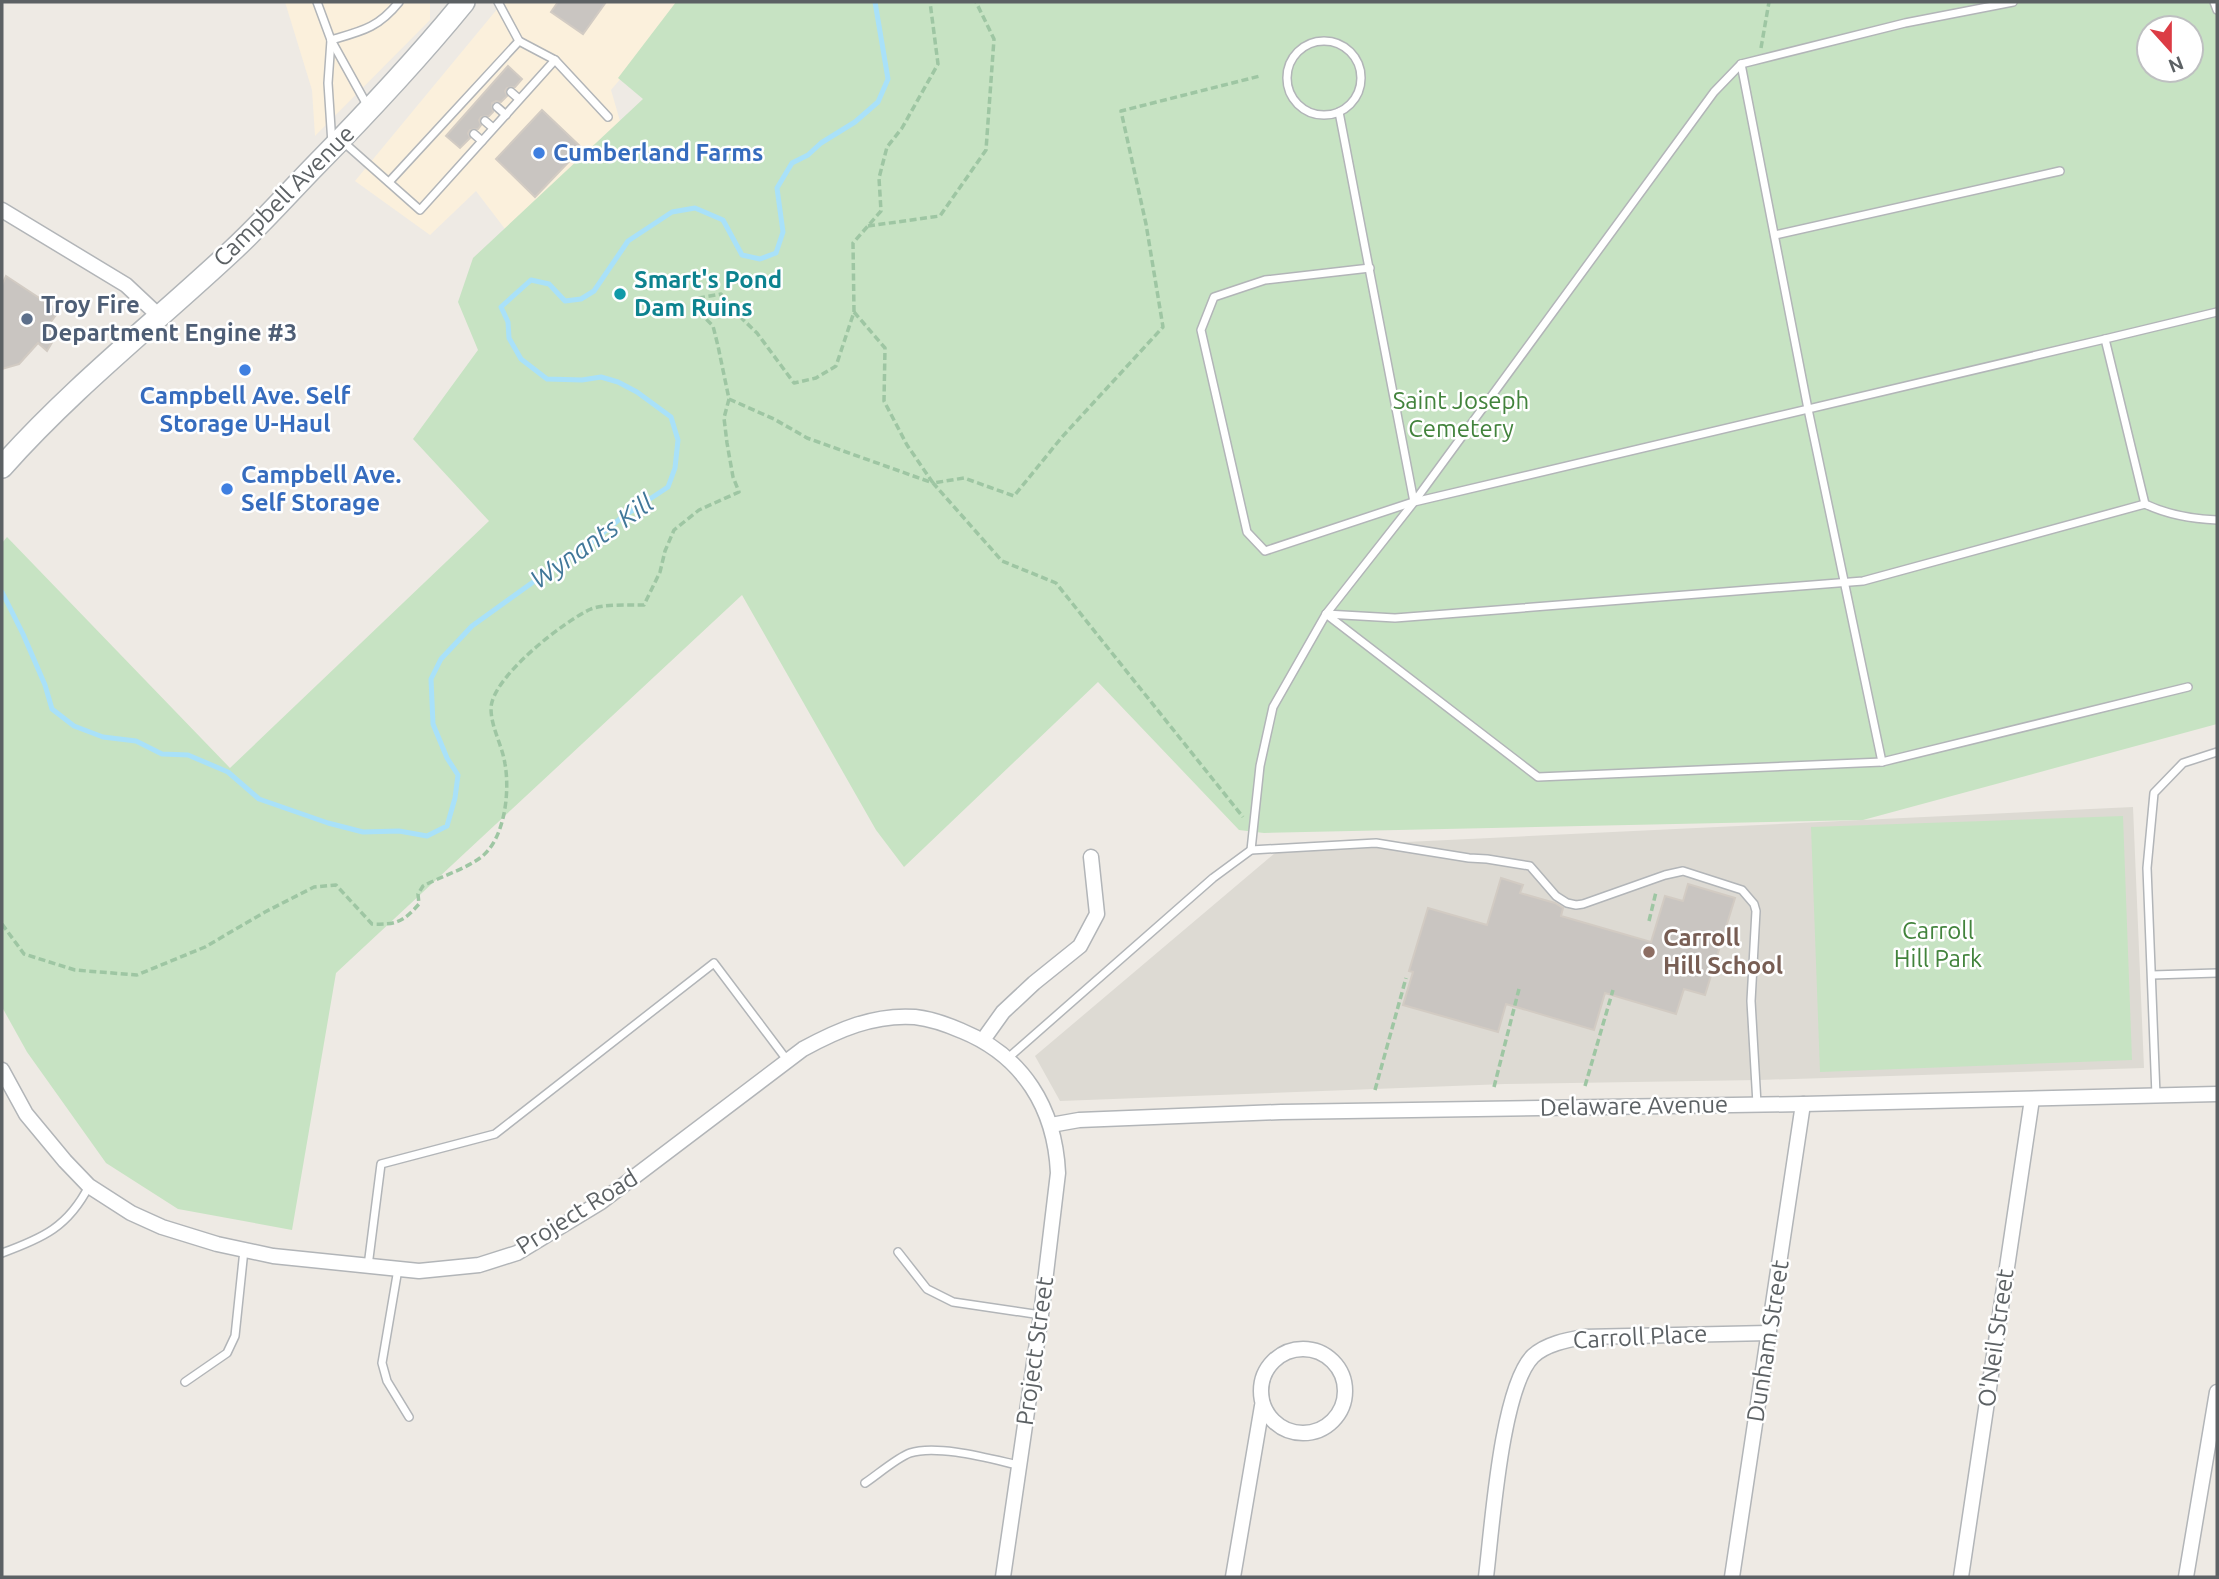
<svg xmlns="http://www.w3.org/2000/svg" width="2219" height="1579" viewBox="0 0 2219 1579" font-family="Ubuntu,sans-serif">
  <rect width="100%" height="100%" fill="#eeeae4"/>
  <g fill="#fbf0dc">
    <polygon points="285,2 430,2 430,20 315,136 312,90"/>
    <polygon points="503,2 686,2 611,90 620,121 539,215 505,229 476,191 430,235 355,181"/>
  </g>
  <polygon fill="#dddad3" points="2133,807 2144,1068 1759,1080 1505,1084 1060,1101 1035,1056 1281,848"/>
  <g fill="#c7e3c3" fill-rule="evenodd">
    <path d="M676,2h1541v722l-354,96 -599,13 -25,-3 -141,-148 -194,185 -28,-37 -134,-235 -406,378 -44,257 -114,-21 -72,-46 -79,-111 -25,-45v-464l5,-6 223,231 259,-247 -76,-82 65,-89 -20,-48 15,-44 170,-159 -25,-21zM2149,28h42v42h-42z"/>
    <polygon points="2123,816 2132,1060 1820,1072 1811,827"/>
  </g>
  <g fill="none" stroke-linecap="round" stroke-linejoin="round">
    <polyline stroke="#a9e1f9" stroke-width="5" points="2,592 23,634 45,685 52,709 74,726 103,737 136,741 162,754 188,755 228,772 259,799 328,823 363,832 399,831 427,836 447,826 455,798 458,775 447,758 433,724 431,679 441,659 472,626 554,567 586,547 621,518 668,487 675,468 678,440 671,417 637,392 618,382 601,377 582,380 547,379 521,359 509,338 508,322 501,307 531,280 549,284 565,301 581,299 594,291 628,241 672,212 695,208 723,220 742,255 760,259 776,253 783,232 777,188 792,163 808,155 821,143 855,122 878,102 888,79 875,2"/>
  </g>
  <g fill="#c9c5c1" stroke="#d2cbc3" stroke-width="2">
    <polygon points="558,2 606,2 583,34 551,12"/>
    <polygon points="508,66 522,79 515,87 507,88 505,91 507,96 501,102 496,101 492,103 493,112 489,116 481,117 479,120 481,125 478,129 470,130 468,133 470,138 460,148 446,136"/>
    <polygon points="542,110 582,148 535,197 496,159"/>
    <polygon points="6,276 59,311 47,327 57,334 47,351 38,343 19,364 2,369 2,285"/>
    <polygon points="1501,878 1523,885 1520,893 1555,903 1563,908 1561,916 1651,942 1665,896 1683,901 1688,884 1735,898 1705,995 1684,989 1676,1014 1605,993 1594,1030 1506,1004 1498,1032 1403,1005 1413,972 1409,971 1428,908 1487,925"/>
  </g>
  <g fill="none" stroke-linecap="round" stroke-linejoin="round">
    <defs>
      <g id="lane">
        <polyline points="317,2 331,40 367,105"/>
        <polyline points="498,2 519,41 555,60 608,117"/>
        <polyline points="2214,2 2217,10"/>
        <polyline points="331,40 328,83 332,144"/>
        <path d="M331,40c31,-9 47,-12 68,-38"/>
        <circle cx="1324" cy="78" r="37"/>
        <polyline points="511,92 519,99"/>
        <polyline points="497,107 506,115"/>
        <polyline points="1339,112 1414,502 1714,92 1741,64"/>
        <polyline points="485,121 493,128"/>
        <polyline points="474,134 482,141"/>
        <polyline points="341,140 420,210 555,60"/>
        <polyline points="389,182 519,41"/>
        <polyline points="1775,235 2060,171"/>
        <polyline points="1370,268 1265,280 1214,297 1201,330 1247,532 1265,551 1413,502"/>
        <path d="M2217,312l-112,27 40,165c21,10 49,15 72,16"/>
        <polyline points="1326,614 1538,777 1882,762 2188,687"/>
        <polyline points="1326,614 1395,618 1863,581 2145,504"/>
        <polyline points="1882,762 1808,409 1741,64 1905,23 2013,2"/>
        <polyline points="1251,850 1260,766 1273,707 1326,614 1414,502 2105,339"/>
        <polyline points="2152,975 2217,973"/>
        <polyline points="1008,1058 1213,878 1251,850 1376,843 1469,858 1487,859 1530,866 1556,896 1567,903 1576,905 1583,904 1665,875 1683,871 1742,890 1754,904 1756,911 1751,1001 1757,1104"/>
        <polyline points="2156,1095 2147,868 2154,793 2183,763 2217,752"/>
        <polyline points="898,1252 927,1289 953,1302 1041,1315"/>
        <path d="M2,1253c41,-15 66,-26 87,-67"/>
        <polyline points="368,1266 381,1164 495,1134 714,963 787,1060"/>
        <polyline points="398,1269 382,1363 387,1381 409,1417"/>
        <polyline points="185,1382 227,1353 235,1336 244,1250"/>
        <path d="M865,1483c12,-8 33,-26 45,-30 27,-9 81,6 108,12"/>
      </g>
      <g id="street">
        <polyline points="2,210 126,285 158,315"/>
        <polyline points="983,1040 1003,1012 1034,983 1080,946 1097,914 1091,857"/>
        <path d="M2,1070l24,44 39,47 24,25 42,27 31,14 55,17 56,12 146,15 60,-6 38,-12 84,-51 202,-153c35,-19 71,-35 112,-32 17,2 31,7 47,14 61,25 93,77 96,142l-17,142 -38,262"/>
        <polyline points="1051,1125 1079,1120 1281,1112 1803,1104 2217,1094"/>
        <circle cx="1303" cy="1391" r="42"/>
        <polyline points="1233,1577 1262,1406"/>
        <path d="M1486,1577c6,-48 15,-189 47,-221 13,-12 34,-16 50,-19l186,-4"/>
        <polyline points="1732,1577 1803,1104"/>
        <polyline points="1961,1577 2032,1099"/>
        <polyline points="2186,1577 2217,1392"/>
      </g>
      <path id="secondary" d="M2,467c70,-79 154,-145 231,-217 27,-25 52,-53 78,-80 53,-54 105,-109 153,-168"/>
    </defs>
    <use href="#lane" stroke="#b2b5b8" stroke-width="10"/>
    <use href="#street" stroke="#b2b5b8" stroke-width="17"/>
    <use href="#secondary" stroke="#b1b5b8" stroke-width="24"/>
    <g stroke="#9ec6a3" stroke-width="3.5" stroke-dasharray="7 3.5" stroke-linecap="butt">
      <polyline points="1761,48 1769,2"/>
      <polyline points="868,226 940,216 986,150 994,39 976,2"/>
      <polyline points="854,312 885,348 884,401 907,445 933,483 964,478 1014,496 1062,437 1163,327 1146,224 1121,111 1260,76"/>
      <polyline points="729,399 774,419 807,438 933,483 1002,561 1056,583 1243,817"/>
      <polyline points="1649,921 1656,892"/>
      <path d="M2,924l22,30 51,16 62,5 68,-28 60,-35 49,-25 22,-2 36,39c24,1 31,-2 47,-20l-1,-10 5,-8c17,-9 42,-17 57,-28 25,-18 30,-66 25,-94 -3,-20 -14,-36 -14,-56 1,-31 73,-87 100,-99 13,-5 38,-4 53,-4l16,-33 5,-21 9,-21 25,-20 40,-18 -6,-15 -6,-34 -3,-25 5,-19 -11,-53 -5,-20 -16,-16 2,-12 22,-4 11,15 25,24 37,50 22,-5 20,-12 18,-54 -1,-69 28,-32 -2,-33 8,-31 15,-19 36,-64 -8,-62"/>
      <polyline points="1585,1086 1613,990"/>
      <polyline points="1494,1087 1519,989"/>
      <polyline points="1375,1090 1406,978"/>
    </g>
    <use href="#lane" stroke="#fff" stroke-width="7"/>
    <use href="#street" stroke="#fff" stroke-width="14"/>
    <use href="#secondary" stroke="#fff" stroke-width="21"/>
  </g>
  <g fill="#3f7fe0" stroke="#fff" stroke-width="2.5">
    <circle cx="539" cy="153" r="7"/>
    <circle cx="245" cy="370" r="7"/>
    <circle cx="227" cy="489" r="7"/>
  </g>
  <circle fill="#0f9aa8" stroke="#fff" stroke-width="2.5" cx="620" cy="294" r="7"/>
  <circle fill="#5c6f8a" stroke="#fff" stroke-width="2.5" cx="27" cy="319" r="7"/>
  <circle fill="#8d6e63" stroke="#fff" stroke-width="2.5" cx="1649" cy="952" r="7"/>
  <g text-anchor="middle" stroke-width="5" stroke-linejoin="round" paint-order="stroke">
    <g font-size="24" font-weight="bold" fill="#366cbe" stroke="#fff" text-anchor="start">
      <text x="553" y="161">Cumberland Farms</text>
      <text x="245" y="404" text-anchor="middle">Campbell Ave. Self<tspan x="245" dy="28">Storage U-Haul</tspan></text>
      <text x="241" y="483">Campbell Ave.<tspan x="241" dy="28">Self Storage</tspan></text>
    </g>
    <g font-size="24" fill="#5c6164" stroke="#fff">
      <text transform="translate(284 196) rotate(-45)" y="8">Campbell Avenue</text>
      <text transform="translate(1634 1106) rotate(-1)" y="8">Delaware Avenue</text>
      <text transform="translate(577 1212) rotate(-32)" y="8">Project Road</text>
      <text transform="translate(1640 1337) rotate(-3)" y="8">Carroll Place</text>
      <text transform="translate(1996 1338) rotate(-82)" y="8">O'Neil Street</text>
      <text transform="translate(1768 1341) rotate(-81)" y="8">Dunham Street</text>
      <text transform="translate(1035 1351) rotate(-82)" y="8">Project Street</text>
    </g>
    <g font-size="24" font-weight="bold" fill="#0d838f" stroke="#fff" text-anchor="start">
      <text x="634" y="288">Smart's Pond<tspan x="634" dy="28">Dam Ruins</tspan></text>
    </g>
    <g font-size="24" font-weight="bold" fill="#4e5e75" stroke="#fff" text-anchor="start">
      <text x="41" y="313">Troy Fire<tspan x="41" dy="28">Department Engine #3</tspan></text>
    </g>
    <g font-size="24" fill="#42833c" stroke="#fff">
      <text x="1461" y="409">Saint Joseph<tspan x="1461" dy="28">Cemetery</tspan></text>
      <text x="1938" y="939">Carroll<tspan x="1938" dy="28">Hill Park</tspan></text>
    </g>
    <g font-size="24" font-weight="bold" fill="#785e54" stroke="#fff" text-anchor="start">
      <text x="1663" y="946">Carroll<tspan x="1663" dy="28">Hill School</tspan></text>
    </g>
    <g font-size="26" font-style="italic" fill="#417799" stroke="#fff">
      <text transform="translate(592 541) rotate(-35)" y="9">Wynants Kill</text>
    </g>
  </g>
  <rect width="2219" height="1579" fill="none" stroke="#5c6164" stroke-width="7"/>
  <g transform="translate(2170 49) rotate(159)"><circle r="33" fill="#ffffff" stroke="#bec0c1" stroke-width="2"/>
  <path d="M0-5L12 26L0 18L-12 26Z" fill="#dc3c45"/>
  <text y="-10" font-size="19" font-weight="bold" text-anchor="middle" fill="#5c6164">N</text>
  </g>
</svg>
